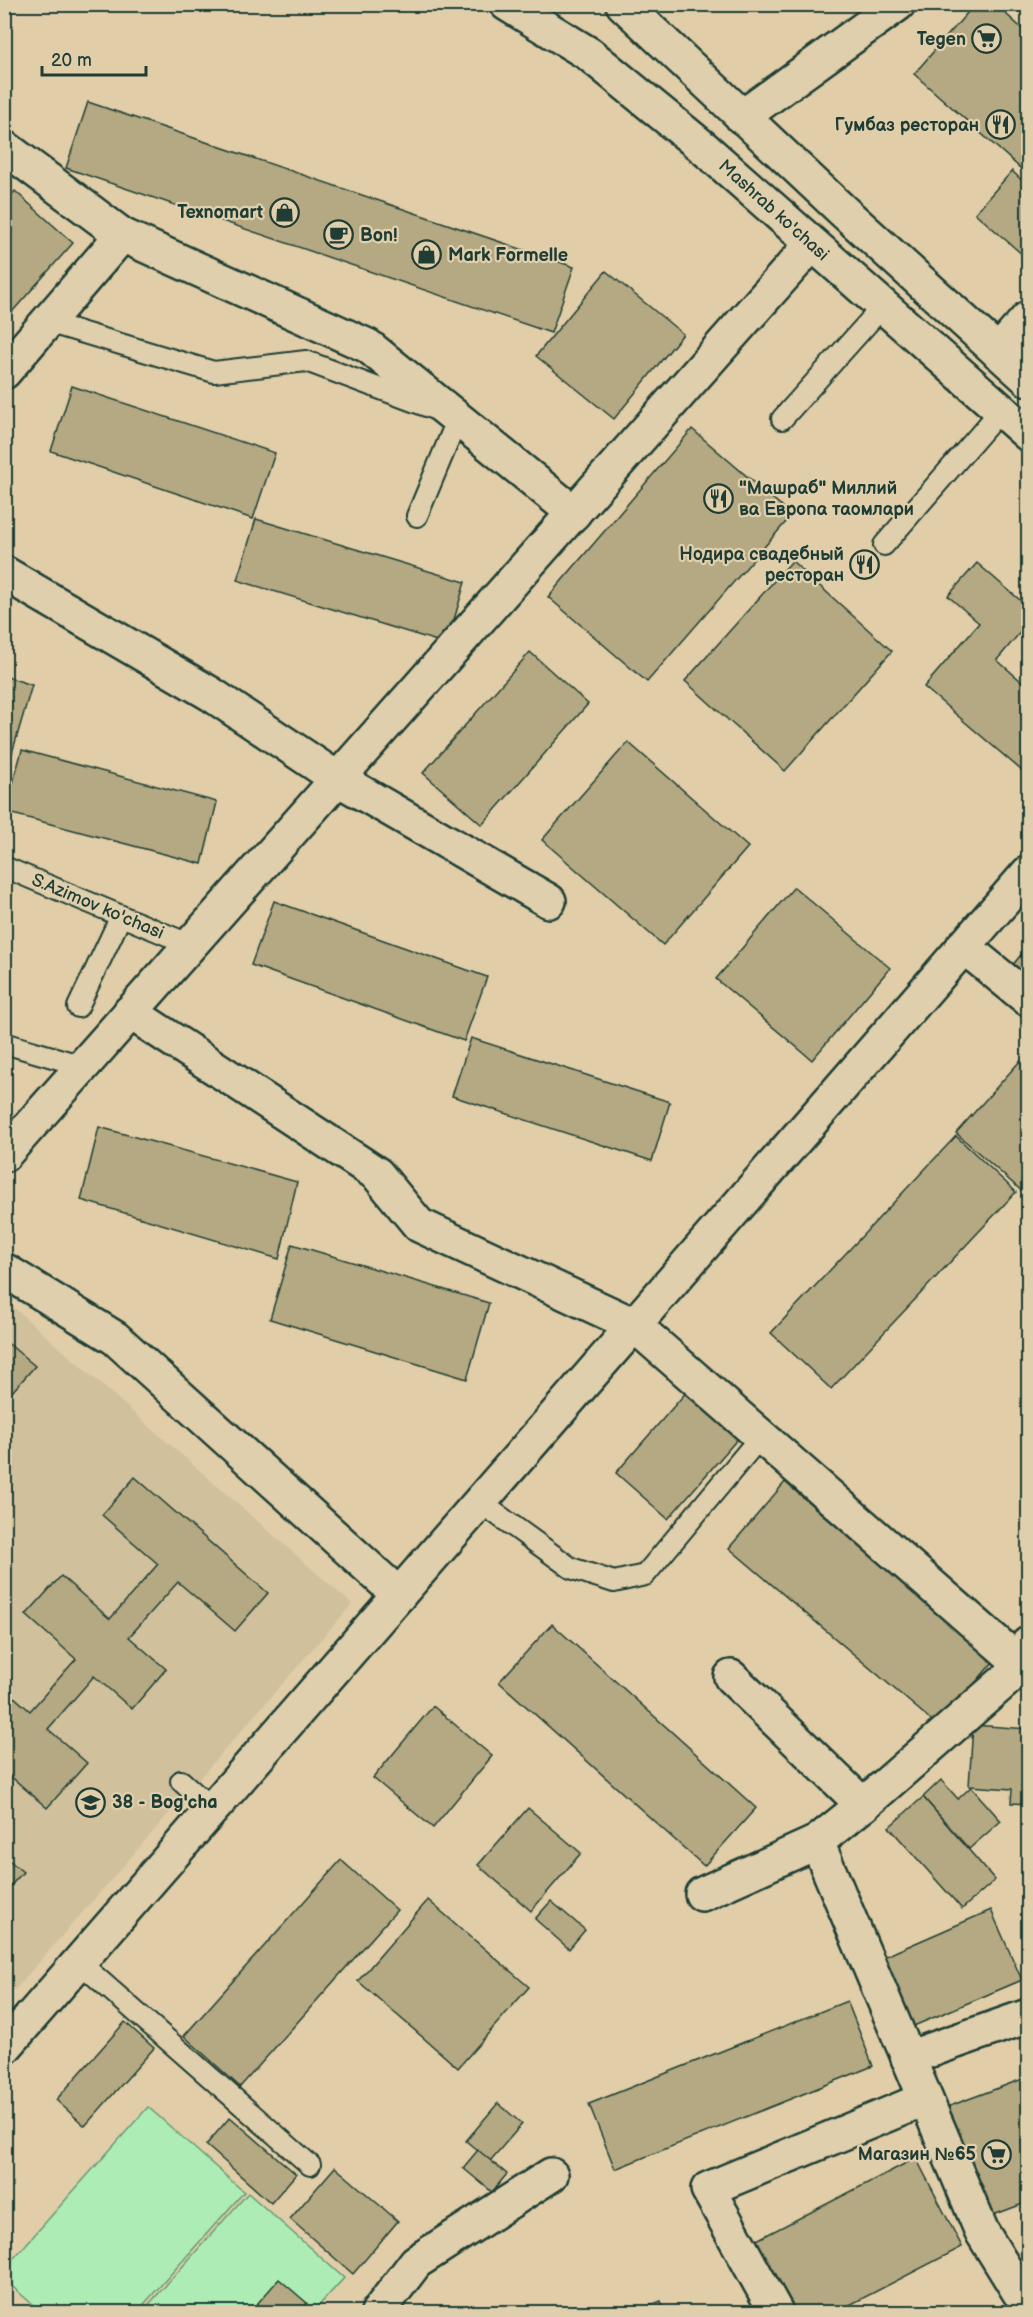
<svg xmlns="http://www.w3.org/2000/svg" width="1033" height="2317" viewBox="0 0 1033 2317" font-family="'Balsamiq Sans',sans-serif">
  <rect width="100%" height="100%" fill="#e1cea8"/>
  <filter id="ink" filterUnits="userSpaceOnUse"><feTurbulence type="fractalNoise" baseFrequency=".0167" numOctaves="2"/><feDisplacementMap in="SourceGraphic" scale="12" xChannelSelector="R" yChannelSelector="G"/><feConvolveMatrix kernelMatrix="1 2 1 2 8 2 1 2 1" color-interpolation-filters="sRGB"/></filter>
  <g filter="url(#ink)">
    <polygon fill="#d0c09b" points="5,1300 352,1604 5,2001"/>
    <g fill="#adedb5" stroke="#669574" stroke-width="1.5">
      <polygon points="148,2107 244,2192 137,2312 41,2312 5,2280 5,2268"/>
      <polygon points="248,2193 344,2278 313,2312 142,2312"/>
    </g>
    <g fill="#b4a982" stroke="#1f3d34" stroke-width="1.5">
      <polygon points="975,4 995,4 1028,34 1028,175 914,74"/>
      <polygon points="88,102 574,267 551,333 66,168"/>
      <polygon points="1012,171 1028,186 1028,251 1024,256 975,213"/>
      <polygon points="15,191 73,243 4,321 4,203"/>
      <polygon points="606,271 683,334 614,419 536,356"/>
      <polygon points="72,386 275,453 253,519 51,451"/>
      <polygon points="692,429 792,515 647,682 548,597"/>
      <polygon points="256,519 465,582 447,644 237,580"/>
      <polygon points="792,561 892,651 785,771 685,681"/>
      <polygon points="977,563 1028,607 1028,623 997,660 1028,687 1028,776 924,687 979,623 948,596"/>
      <polygon points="530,652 588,704 482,825 423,773"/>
      <polygon points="4,676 32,685 10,760 4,758"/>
      <polygon points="628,742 748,847 663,945 542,840"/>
      <polygon points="22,750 217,802 202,864 5,812"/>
      <polygon points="794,887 890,968 812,1060 716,979"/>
      <polygon points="274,901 487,977 464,1041 251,965"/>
      <polygon points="1028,946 1028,980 1012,966"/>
      <polygon points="471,1038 670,1102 652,1161 452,1096"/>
      <polygon points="1020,1061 1028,1068 1028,1190 1025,1194 956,1133"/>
      <polygon points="99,1127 297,1182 279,1259 81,1200"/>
      <polygon points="956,1136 1016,1192 831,1389 771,1333"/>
      <polygon points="292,1244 489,1303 467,1379 270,1319"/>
      <polygon points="4,1340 35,1366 4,1401"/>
      <polygon points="695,1382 747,1428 668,1519 616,1473"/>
      <polygon points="135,1477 268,1593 235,1631 178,1582 129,1637 166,1669 132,1709 94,1676 48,1729 87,1763 47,1808 8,1774 4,1778 4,1688 30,1711 76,1659 26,1615 61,1576 110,1619 158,1564 102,1515"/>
      <polygon points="785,1482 994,1661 938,1726 729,1548"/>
      <polygon points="552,1624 756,1808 704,1866 499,1682"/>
      <polygon points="433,1706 492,1756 433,1828 373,1778"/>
      <polygon points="973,1725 1028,1729 1028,1804 1011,1803 1012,1789 969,1786"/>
      <polygon points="941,1780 958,1799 971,1787 1001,1821 969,1849 923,1797"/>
      <polygon points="923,1797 995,1880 962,1909 889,1827"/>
      <polygon points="528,1808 581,1853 531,1911 478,1865"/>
      <polygon points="4,1856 23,1872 4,1893"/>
      <polygon points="341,1860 397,1910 240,2087 184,2036"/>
      <polygon points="428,1900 529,1987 458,2068 358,1981"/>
      <polygon points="551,1901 585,1930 569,1949 535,1919"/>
      <polygon points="991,1910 1022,1980 909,2028 879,1959"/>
      <polygon points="847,2001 873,2066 615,2169 589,2104"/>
      <polygon points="125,2022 154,2048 85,2126 56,2100"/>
      <polygon points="1028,2077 1028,2202 988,2217 947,2107"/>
      <polygon points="498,2103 522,2124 490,2161 466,2141"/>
      <polygon points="230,2117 296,2174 271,2203 206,2145"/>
      <polygon points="478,2150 507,2174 492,2192 463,2168"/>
      <polygon points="916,2158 962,2247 836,2312 781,2312 747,2245"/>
      <polygon points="335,2167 398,2221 353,2274 290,2219"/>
      <polygon points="279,2279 307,2303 299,2312 250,2312"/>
      <polygon points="661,2301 665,2312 632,2312"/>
    </g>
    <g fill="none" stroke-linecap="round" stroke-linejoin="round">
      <defs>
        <g id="lane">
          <polyline points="47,322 214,372 306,361 458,418 417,516"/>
          <polyline points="782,419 883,306"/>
          <polyline points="884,545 1001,410"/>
          <polyline points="4,867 191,945"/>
          <polyline points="78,1007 121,916"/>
          <polyline points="4,1043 83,1066"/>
          <polyline points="480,1502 571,1568 614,1582 645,1575 761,1436"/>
          <polyline points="181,1781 212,1809"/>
          <polyline points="79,1962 310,2165"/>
        </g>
        <g id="street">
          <polyline points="742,117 898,4"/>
          <polyline points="4,147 122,235 4,372"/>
          <polyline points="122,235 368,346 574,513"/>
          <polyline points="998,352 1028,318"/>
          <polyline points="4,573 211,694 338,779 549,901"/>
          <polyline points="963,946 1028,999"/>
          <polyline points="130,1012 377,1174 419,1225 634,1325 1028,1670"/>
          <polyline points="4,1155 812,244"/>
          <polyline points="4,1270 115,1338 399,1595"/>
          <polyline points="731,1677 863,1805 1023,1665 1028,1644"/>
          <polyline points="817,1842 982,2232 1019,2292"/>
          <polyline points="702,1894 817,1842 863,1805"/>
          <polyline points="4,2048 1028,873"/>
          <polyline points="908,2058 1028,2016"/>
          <polyline points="378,2312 416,2262 551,2175"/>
          <polyline points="776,2312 708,2189 925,2099"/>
        </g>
        <g id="secondary">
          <polyline points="507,4 589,54 705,149 1028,434"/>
          <polyline points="623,4 843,211 1028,379"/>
        </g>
      </defs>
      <use href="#lane" stroke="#1f3d34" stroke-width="24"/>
      <use href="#street" stroke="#1f3d34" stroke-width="38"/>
      <use href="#secondary" stroke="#1f3d34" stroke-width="38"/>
      <use href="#lane" stroke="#e0cfac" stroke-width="20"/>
      <use href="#street" stroke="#e0cfac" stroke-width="33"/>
      <use href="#secondary" stroke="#e0cfac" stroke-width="33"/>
    </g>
  </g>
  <defs>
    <symbol id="supermarket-ring" viewBox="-11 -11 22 22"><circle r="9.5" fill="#e0cfac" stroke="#1f3d34" stroke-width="1.5"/><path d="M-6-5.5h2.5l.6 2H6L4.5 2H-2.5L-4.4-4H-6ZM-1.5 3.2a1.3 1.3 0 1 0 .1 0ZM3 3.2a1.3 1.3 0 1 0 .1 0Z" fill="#1f3d34"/></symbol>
    <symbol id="restaurant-ring" viewBox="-11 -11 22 22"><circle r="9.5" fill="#e0cfac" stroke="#1f3d34" stroke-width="1.5"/><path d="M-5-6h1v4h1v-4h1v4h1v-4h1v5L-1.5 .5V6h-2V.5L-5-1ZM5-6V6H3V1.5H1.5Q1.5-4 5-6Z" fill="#1f3d34"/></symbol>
    <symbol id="shop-ring" viewBox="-11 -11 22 22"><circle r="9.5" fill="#e0cfac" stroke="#1f3d34" stroke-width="1.5"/><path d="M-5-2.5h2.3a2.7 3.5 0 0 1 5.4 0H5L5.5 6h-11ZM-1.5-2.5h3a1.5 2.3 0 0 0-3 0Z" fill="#1f3d34"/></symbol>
    <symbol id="cafe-ring" viewBox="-11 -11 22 22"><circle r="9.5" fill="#e0cfac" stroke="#1f3d34" stroke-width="1.5"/><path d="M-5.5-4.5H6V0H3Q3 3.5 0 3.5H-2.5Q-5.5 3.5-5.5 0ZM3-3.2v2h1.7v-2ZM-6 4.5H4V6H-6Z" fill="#1f3d34"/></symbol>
    <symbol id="school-ring" viewBox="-11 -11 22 22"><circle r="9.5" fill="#e0cfac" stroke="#1f3d34" stroke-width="1.5"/><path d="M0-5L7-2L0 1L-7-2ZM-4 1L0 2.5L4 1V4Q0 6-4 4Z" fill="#1f3d34"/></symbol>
  </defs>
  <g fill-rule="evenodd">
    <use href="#supermarket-ring" x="970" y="22" width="33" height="33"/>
    <use href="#restaurant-ring" x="984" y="108" width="33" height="33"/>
    <use href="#shop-ring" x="268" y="196" width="33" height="33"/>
    <use href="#cafe-ring" x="322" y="218" width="33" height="33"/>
    <use href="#shop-ring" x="410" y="238" width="33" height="33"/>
    <use href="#restaurant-ring" x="702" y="482" width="33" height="33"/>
    <use href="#restaurant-ring" x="848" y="548" width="33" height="33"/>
    <use href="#school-ring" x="74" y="1786" width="33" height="33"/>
    <use href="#supermarket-ring" x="980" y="2138" width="33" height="33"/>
  </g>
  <g text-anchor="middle" stroke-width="4.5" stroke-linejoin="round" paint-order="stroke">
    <g font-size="18" font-weight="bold" fill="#1f3d34" stroke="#e0cfac" text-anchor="end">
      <text x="966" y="45">Tegen</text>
      <text x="979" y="131">Гумбаз ресторан</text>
      <text x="263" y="218">Texnomart</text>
      <text x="360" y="241" text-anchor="start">Bon!</text>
      <text x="448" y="261" text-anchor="start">Mark Formelle</text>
      <text x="739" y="494" text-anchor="start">"Машраб" Миллий<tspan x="739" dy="21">ва Европа таомлари</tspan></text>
      <text x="844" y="560">Нодира свадебный<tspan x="844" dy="21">ресторан</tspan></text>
      <text x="112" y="1808" text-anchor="start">38 - Bog'cha</text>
      <text x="976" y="2160">Магазин №65</text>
    </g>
    <g font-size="18" fill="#1f3d34" stroke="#e0cfac">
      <text transform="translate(774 210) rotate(42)" y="6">Mashrab ko'chasi</text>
      <text transform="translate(98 906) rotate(23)" y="6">S.Azimov ko'chasi</text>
    </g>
  </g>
  <rect width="1033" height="2317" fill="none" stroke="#e0cfac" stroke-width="24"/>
  <rect x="12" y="12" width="1009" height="2293" fill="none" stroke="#1f3d34" stroke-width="2" filter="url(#ink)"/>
  <path d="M42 66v9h104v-9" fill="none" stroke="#1f3d34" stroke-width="3"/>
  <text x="51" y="66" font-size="18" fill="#1f3d34" stroke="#e0cfac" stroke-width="4.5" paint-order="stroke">20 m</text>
</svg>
